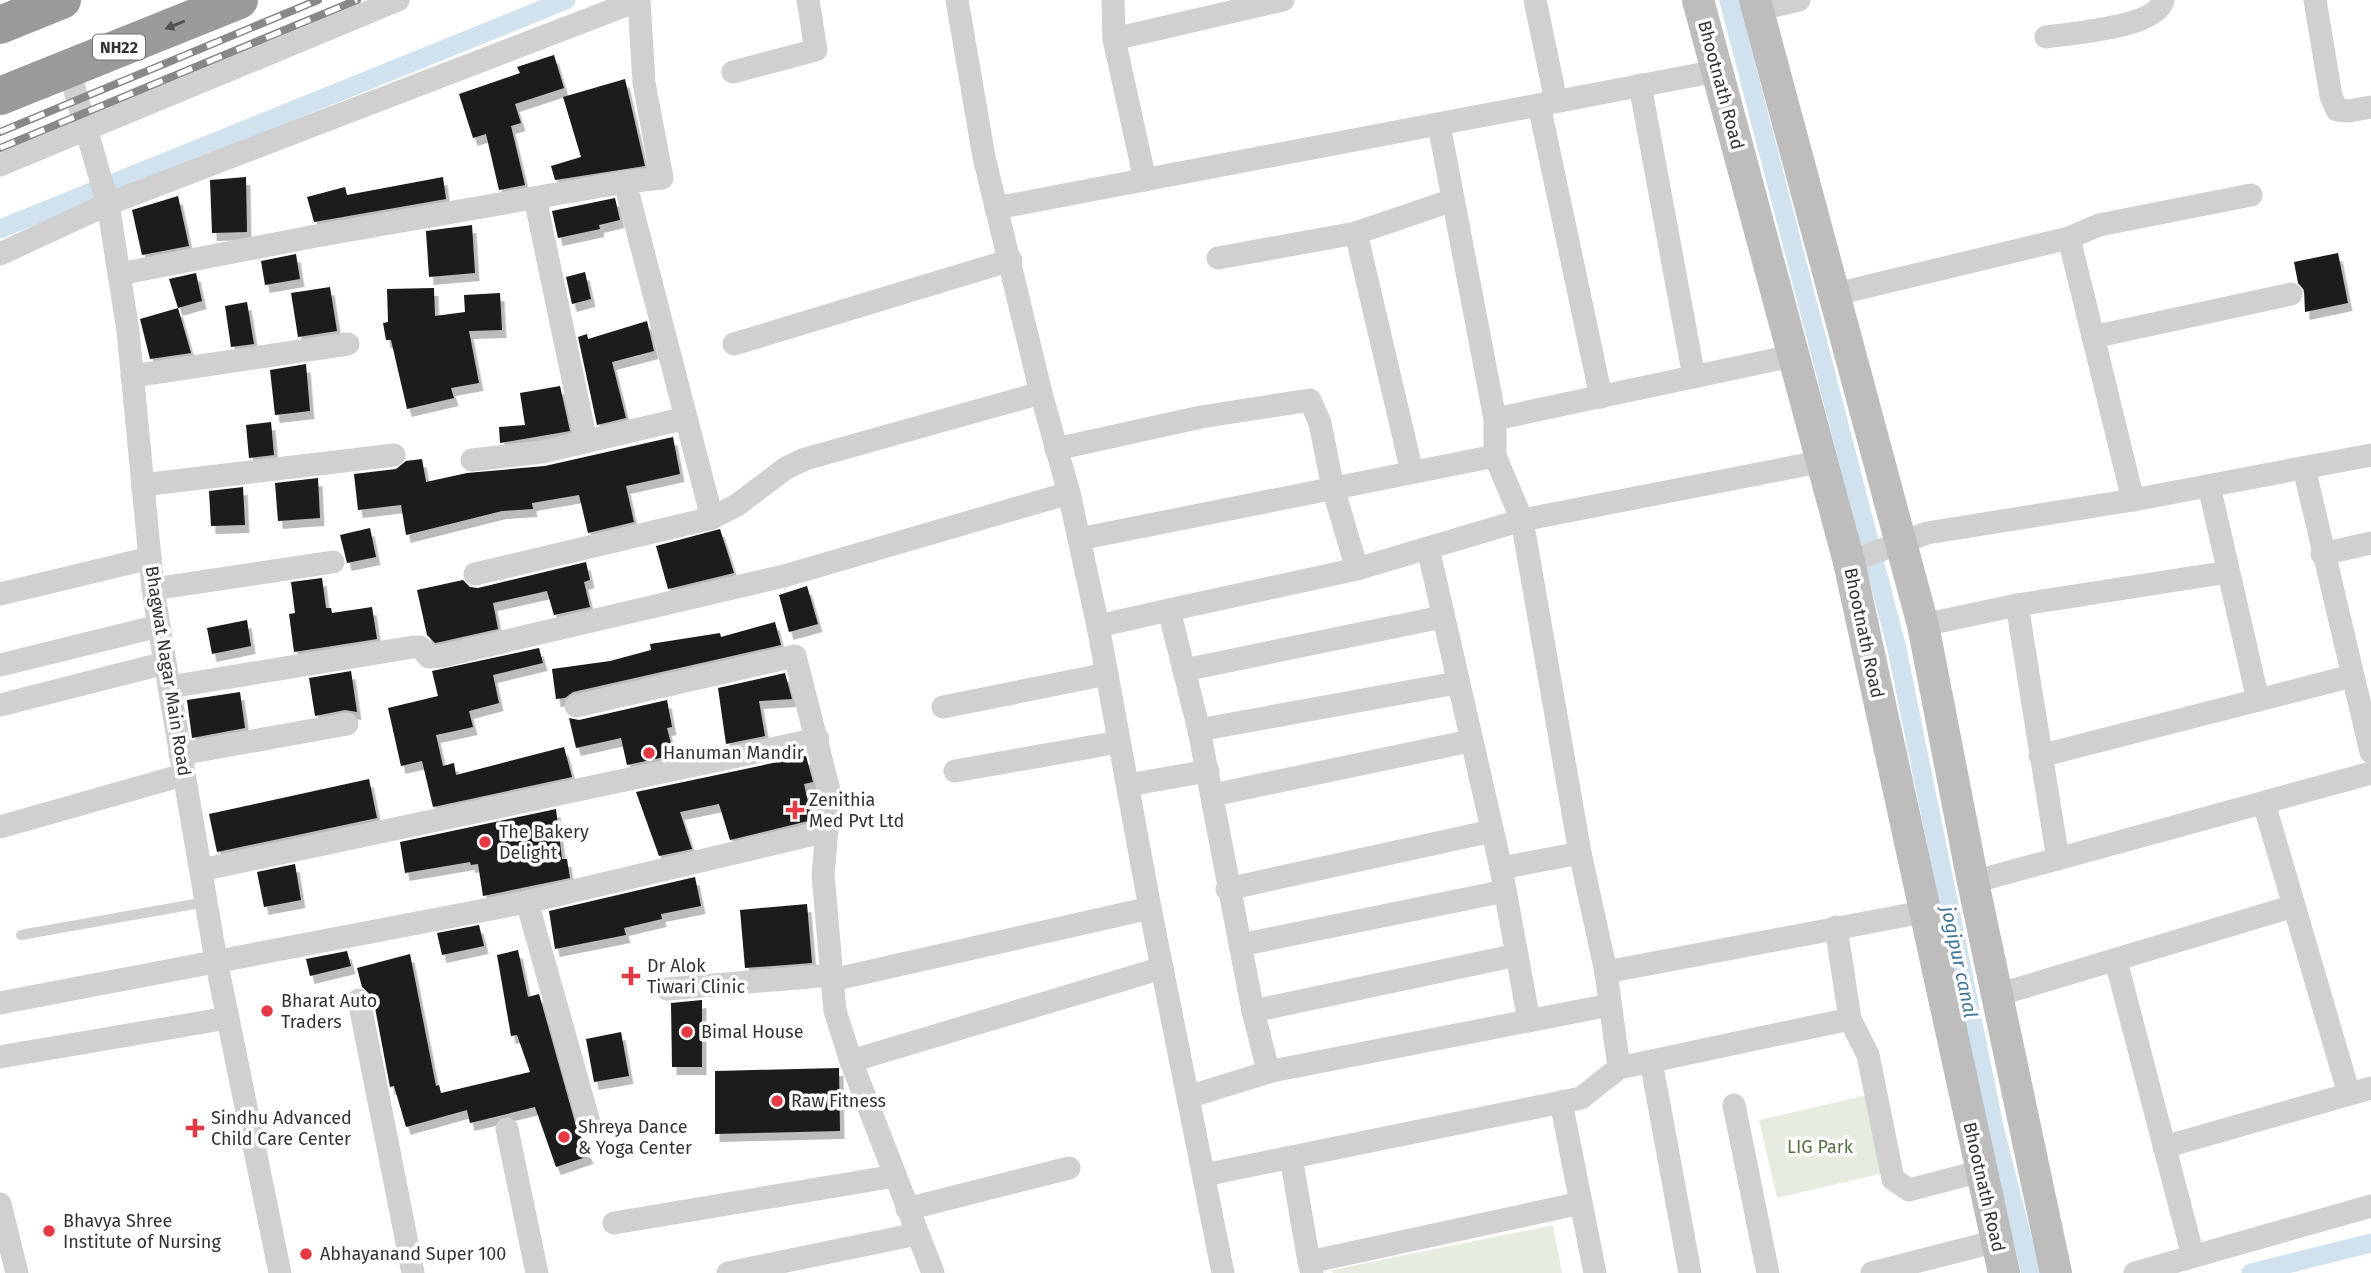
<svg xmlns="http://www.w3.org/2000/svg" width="2371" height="1273" viewBox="0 0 2371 1273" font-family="'Fira Sans',sans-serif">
  <defs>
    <filter id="shadow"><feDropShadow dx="4.5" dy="8" stdDeviation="0" flood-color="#0004"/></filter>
  </defs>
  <rect width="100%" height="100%" fill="#fff"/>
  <g fill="#e6ecdf">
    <polygon points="1872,1094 1884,1173 1777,1198 1759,1120"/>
    <polygon points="1553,1225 1562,1273 1333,1273 1332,1270"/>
  </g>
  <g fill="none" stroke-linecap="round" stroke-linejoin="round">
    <g stroke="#cfe2ee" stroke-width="19">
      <polyline points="1729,0 1897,649 1994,1127 2031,1273"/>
      <polyline points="0,229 566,0"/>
      <polyline points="2251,1273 2371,1243"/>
    </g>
  </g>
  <g fill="#1a1a1a" filter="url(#shadow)">
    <polygon points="554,55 564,88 515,104 521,123 511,126 525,185 499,190 486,134 473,138 459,94 520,73 517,67"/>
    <polygon points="625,79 645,166 555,180 551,166 581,157 563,97"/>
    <polygon points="246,177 247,232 212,233 210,180"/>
    <polygon points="443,177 446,199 314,222 307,197 345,187 347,195"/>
    <polygon points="178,196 189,246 142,255 132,210"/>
    <polygon points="615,198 620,220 599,225 600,229 558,238 552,211"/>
    <polygon points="472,225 475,273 429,277 426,231"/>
    <polygon points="2338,253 2348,303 2305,312 2304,290 2298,283 2294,262"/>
    <polygon points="296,254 300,279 265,285 261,261"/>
    <polygon points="585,272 591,299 572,304 566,277"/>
    <polygon points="196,273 202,301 178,308 169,279"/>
    <polygon points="330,287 337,331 298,337 291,293"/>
    <polygon points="434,288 435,316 465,312 464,295 500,293 502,330 469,331 479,383 451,388 454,398 407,409 391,340 386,340 383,323 388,322 387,289"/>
    <polygon points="247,302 254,344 231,347 225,306"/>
    <polygon points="178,308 191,353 150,359 140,319"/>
    <polygon points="647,321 654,351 612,362 626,418 597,425 578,337 587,334 588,339"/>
    <polygon points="306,364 310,411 275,415 270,370"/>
    <polygon points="560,386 570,431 500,443 499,427 525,425 520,393"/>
    <polygon points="271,422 274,455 249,458 246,425"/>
    <polygon points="673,437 680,474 626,486 634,522 588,533 579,495 532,503 533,509 502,511 406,535 401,505 358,510 354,474 396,469 406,461 422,459 426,482 467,473 545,466"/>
    <polygon points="318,478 320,518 278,521 275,483"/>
    <polygon points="243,487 245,525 211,526 209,491"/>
    <polygon points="370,528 376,557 347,563 340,535"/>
    <polygon points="720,529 734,573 668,589 656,546"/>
    <polygon points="586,562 590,580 584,582 590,607 554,615 547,591 493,603 498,629 440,642 435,643 427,635 417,590 463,580 470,587 478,588"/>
    <polygon points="322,578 326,608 331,608 332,613 372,607 377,639 294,652 289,614 295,613 291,582"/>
    <polygon points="807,586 818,624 789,632 779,595"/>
    <polygon points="247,620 251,646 212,654 207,628"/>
    <polygon points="775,622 781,645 573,692 565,698 556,699 552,669 610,661 651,650 650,644 720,633 721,637"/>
    <polygon points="539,648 543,663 493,675 499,703 469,711 473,727 436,735 443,766 454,763 456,775 564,747 572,777 433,807 422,761 401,766 388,708 438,696 432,671"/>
    <polygon points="351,671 357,712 345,710 315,716 309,678"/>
    <polygon points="785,673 792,699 759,701 765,736 726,744 718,688"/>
    <polygon points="240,692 245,728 192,738 187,700"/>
    <polygon points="667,700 672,727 667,728 674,755 627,765 621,738 576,748 569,718 579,720"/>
    <polygon points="806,756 813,782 804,784 812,820 730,840 719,804 680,812 692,849 659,856 636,792"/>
    <polygon points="369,779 377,818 217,852 209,814"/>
    <polygon points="556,809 562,859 567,859 570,878 483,896 478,864 471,865 470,862 405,873 400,842"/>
    <polygon points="295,864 301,900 264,907 257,872"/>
    <polygon points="695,877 701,906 661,914 662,919 624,928 626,935 555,949 549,911"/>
    <polygon points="807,904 812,963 745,968 740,910"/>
    <polygon points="479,925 484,946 442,955 437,933"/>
    <polygon points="518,950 528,997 539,994 576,1126 589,1156 556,1167 535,1107 470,1123 467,1110 406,1127 394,1086 390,1087 373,997 362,987 357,968 410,954 436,1086 439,1085 441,1093 530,1072 517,1035 511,1036 497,955"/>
    <polygon points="347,951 351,966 310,976 306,959"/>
    <polygon points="702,1000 702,1067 672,1067 671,1003"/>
    <polygon points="621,1032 629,1076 594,1082 586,1039"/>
    <polygon points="839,1068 840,1131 715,1134 715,1071"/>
  </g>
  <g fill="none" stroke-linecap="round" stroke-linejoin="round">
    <polyline stroke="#d0d0d0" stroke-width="10" points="21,935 206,902"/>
    <g stroke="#d0d0d0" stroke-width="23">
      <polyline points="957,0 984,157 1041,393 1069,493 1098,626 1150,908 1223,1273"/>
      <polyline points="1113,0 1114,39 1145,180"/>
      <polyline points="1535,0 1556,101"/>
      <polyline points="2315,0 2331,96 2337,110 2349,111 2371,107"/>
      <polyline points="1757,10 1799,0"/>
      <path d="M2046,37c24,-4 111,-9 117,-37"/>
      <polyline points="1114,39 1283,0"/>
      <polyline points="68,67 108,204 128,331 153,589 165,663 216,960 280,1273"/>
      <polyline points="733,72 816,50 808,0"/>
      <polyline points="1640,85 1694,377"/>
      <polyline points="1539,105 1601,397"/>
      <polyline points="0,165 398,0"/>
      <polyline points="535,198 586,441"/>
      <polyline points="996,208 1717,71"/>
      <polyline points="1356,233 1412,472"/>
      <polyline points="2069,238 2133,500"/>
      <polyline points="0,254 108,204 639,0 644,83 662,178 625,182 712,518"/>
      <polyline points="1218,258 1356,233 1453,200"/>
      <polyline points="119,274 316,236 625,182"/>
      <polyline points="1836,294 2069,238 2099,225 2251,195"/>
      <polyline points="2093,337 2291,294"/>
      <polyline points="734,344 1011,260"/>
      <polyline points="132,376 348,344"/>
      <polyline points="1495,419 1796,355"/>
      <polyline points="1056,449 1201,417 1310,400 1320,423 1333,488 1357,569 1169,610 1199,730 1253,1011 1266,1062 1272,1071 1610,1005"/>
      <polyline points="472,460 542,452 686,418"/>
      <polyline points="2304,468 2371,752"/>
      <polyline points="142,485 394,455"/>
      <polyline points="2209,486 2258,700"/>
      <polyline points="1079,539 1495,456"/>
      <polyline points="1428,548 1501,868 1529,1021"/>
      <polyline points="2322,554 2371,543"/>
      <polyline points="1849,562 1927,533 2133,500 2371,455"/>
      <polyline points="1357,569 1522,520 1495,456 1495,419 1439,125"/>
      <polyline points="475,574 712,518 737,505 786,468 805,459 1041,393"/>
      <polyline points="153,589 333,562"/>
      <polyline points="0,594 150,558"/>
      <polyline points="2017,605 2058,859"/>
      <polyline points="1923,625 2017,605 2228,572"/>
      <polyline points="1098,626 1169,610"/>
      <polyline points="0,665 159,626"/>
      <polyline points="1184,670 1442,617"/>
      <polyline points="169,687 413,647 420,647 429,657 442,656 784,576 1069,493"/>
      <polyline points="0,705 165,663"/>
      <polyline points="576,706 795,656 830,794 823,875 835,1011 851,1061 1162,968"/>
      <polyline points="943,707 1107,674"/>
      <polyline points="1199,730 1456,683"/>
      <polyline points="180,754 347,724"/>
      <polyline points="2040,756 2352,676"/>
      <polyline points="955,771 1119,742"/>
      <polyline points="1128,785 1208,771"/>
      <polyline points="1213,795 1470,741"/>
      <polyline points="2264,803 2349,1094"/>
      <polyline points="0,827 183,775"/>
      <polyline points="1501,868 1580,853"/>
      <polyline points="201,870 818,739"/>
      <polyline points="1973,882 2371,773"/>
      <polyline points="1227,889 1492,831"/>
      <polyline points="527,902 589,1122"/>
      <polyline points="1836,927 1850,1019 1868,1055 1893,1179 1909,1190 1981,1171"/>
      <polyline points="1240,945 1505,891"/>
      <polyline points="2116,961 2193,1256"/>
      <polyline points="1606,972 1580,853 1522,520 1824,461"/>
      <polyline points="832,980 1150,908"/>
      <polyline points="667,989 832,975"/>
      <polyline points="1997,995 2294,906"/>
      <polyline points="359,1000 413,1273"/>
      <polyline points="0,1003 527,902 827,831"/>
      <polyline points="1253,1011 1517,955"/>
      <polyline points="0,1057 228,1018"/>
      <polyline points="851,1061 933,1273"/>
      <polyline points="1651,1061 1690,1273"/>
      <polyline points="1619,1068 1850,1019"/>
      <polyline points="1188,1097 1272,1071"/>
      <polyline points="1561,1102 1595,1273"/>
      <polyline points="1734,1105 1768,1273"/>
      <polyline points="507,1129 537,1273"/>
      <polyline points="2164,1147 2371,1088"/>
      <polyline points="1291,1157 1309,1262"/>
      <polyline points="1204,1175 1581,1098 1619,1068 1606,972 1923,912"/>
      <polyline points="0,1204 17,1273"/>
      <polyline points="907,1209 1069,1168"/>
      <polyline points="614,1223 895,1176"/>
      <polyline points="728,1273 917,1234"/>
      <polyline points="1312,1273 1309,1262 1581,1203"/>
      <polyline points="1872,1273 1997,1241"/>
      <polyline points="2135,1273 2371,1206"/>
    </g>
    <g stroke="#bdbdbd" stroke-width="32">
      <polyline points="1698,0 1849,562 2004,1273"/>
      <polyline points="1755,0 1923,625 1973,882 2056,1273"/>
    </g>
    <g stroke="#9a9a9a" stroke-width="38">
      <polyline points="0,25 62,0"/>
      <polyline points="0,96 239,0"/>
    </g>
    <defs>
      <g id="rail">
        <polyline points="0,132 318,0"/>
        <polyline points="0,148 357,0"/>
      </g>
    </defs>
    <use href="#rail" stroke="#888" stroke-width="8"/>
    <use href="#rail" stroke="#fff" stroke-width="5" stroke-dasharray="16" stroke-linecap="butt"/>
  </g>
  <defs><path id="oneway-solid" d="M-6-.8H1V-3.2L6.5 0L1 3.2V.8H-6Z" transform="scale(1.75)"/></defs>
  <use fill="#525252" href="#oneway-solid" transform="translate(175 25) rotate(158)"/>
  <g fill="#e63946" stroke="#fff" stroke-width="2.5">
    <circle cx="649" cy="753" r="7"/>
    <path d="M791.5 799.5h7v7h7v7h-7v7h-7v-7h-7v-7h7z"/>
    <circle cx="485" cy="842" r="7"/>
    <path d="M627.5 965.5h7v7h7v7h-7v7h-7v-7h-7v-7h7z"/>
    <circle cx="267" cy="1011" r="7"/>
    <circle cx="687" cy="1032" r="7"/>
    <circle cx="777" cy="1101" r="7"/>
    <path d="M191.5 1117.5h7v7h7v7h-7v7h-7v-7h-7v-7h7z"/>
    <circle cx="564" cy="1137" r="7"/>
    <circle cx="49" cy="1231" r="7"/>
    <circle cx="306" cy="1254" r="7"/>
  </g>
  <g text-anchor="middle" stroke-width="7" stroke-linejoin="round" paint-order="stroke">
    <rect fill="#fff" stroke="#707070" stroke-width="2" x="93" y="34.5" width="52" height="25" rx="5"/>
    <g font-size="16" font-weight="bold" fill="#333">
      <text x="119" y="53">NH22</text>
    </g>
    <g font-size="18" fill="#333" stroke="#fff">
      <text transform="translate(1721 85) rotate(75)" y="6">Bhootnath Road</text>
      <text transform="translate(1864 633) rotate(78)" y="6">Bhootnath Road</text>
      <text transform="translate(168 671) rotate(81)" y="6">Bhagwat Nagar Main Road</text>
      <text transform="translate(1984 1187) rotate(77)" y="6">Bhootnath Road</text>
    </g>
    <g font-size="18" fill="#333" stroke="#fff" text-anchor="start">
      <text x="663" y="759">Hanuman Mandir</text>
      <text x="809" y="806">Zenithia<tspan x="809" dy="21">Med Pvt Ltd</tspan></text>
      <text x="499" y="838">The Bakery<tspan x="499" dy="21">Delight</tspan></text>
      <text x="647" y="972">Dr Alok<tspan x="647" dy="21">Tiwari Clinic</tspan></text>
      <text x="281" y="1007">Bharat Auto<tspan x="281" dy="21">Traders</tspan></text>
      <text x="701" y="1038">Bimal House</text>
      <text x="791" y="1107">Raw Fitness</text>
      <text x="211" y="1124">Sindhu Advanced<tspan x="211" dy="21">Child Care Center</tspan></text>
      <text x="578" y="1133">Shreya Dance<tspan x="578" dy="21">&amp; Yoga Center</tspan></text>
      <text x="63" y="1227">Bhavya Shree<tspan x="63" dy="21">Institute of Nursing</tspan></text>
      <text x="320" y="1260">Abhayanand Super 100</text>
    </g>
    <g font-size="18" fill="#56703f" stroke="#fff">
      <text x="1820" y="1153">LIG Park</text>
    </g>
    <g font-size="19" font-style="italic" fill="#3f7597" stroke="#fff">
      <text transform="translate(1960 962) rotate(78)" y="7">jogipur canal</text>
    </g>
  </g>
</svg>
